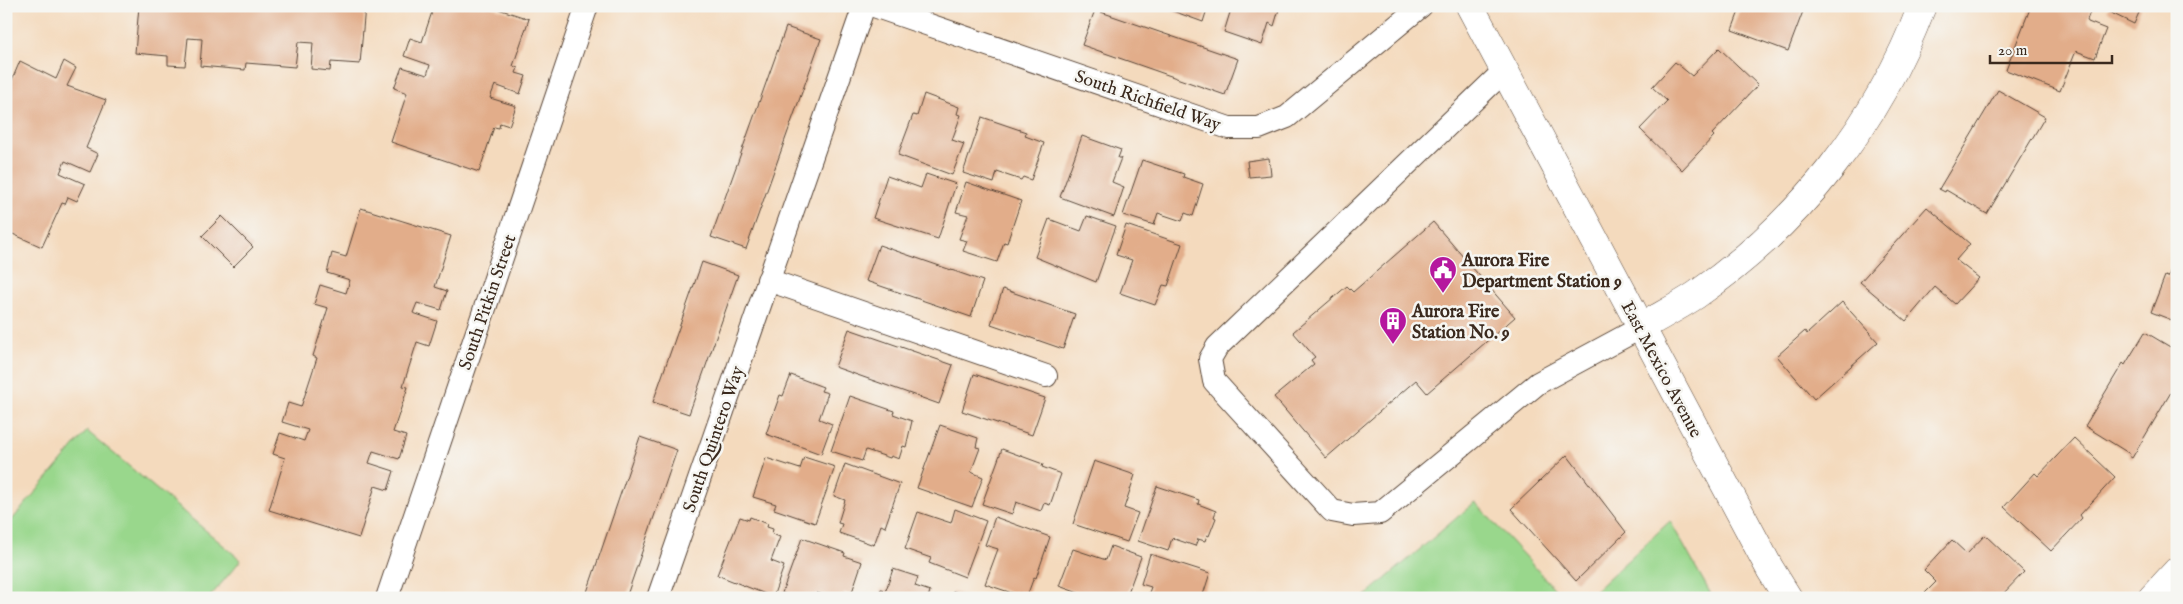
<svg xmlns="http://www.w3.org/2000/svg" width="2183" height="604" viewBox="0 0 2183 604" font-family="'IM FELL English',serif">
  <rect width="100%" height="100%" fill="#f6f6f2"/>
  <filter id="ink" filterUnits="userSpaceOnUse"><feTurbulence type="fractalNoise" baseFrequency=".02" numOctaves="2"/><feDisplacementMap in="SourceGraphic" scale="10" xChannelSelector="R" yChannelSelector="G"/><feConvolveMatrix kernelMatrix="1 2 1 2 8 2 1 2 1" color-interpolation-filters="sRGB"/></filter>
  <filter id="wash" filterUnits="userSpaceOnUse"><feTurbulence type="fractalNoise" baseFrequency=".0096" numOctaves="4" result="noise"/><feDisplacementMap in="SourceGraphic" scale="20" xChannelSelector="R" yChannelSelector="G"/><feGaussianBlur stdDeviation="1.12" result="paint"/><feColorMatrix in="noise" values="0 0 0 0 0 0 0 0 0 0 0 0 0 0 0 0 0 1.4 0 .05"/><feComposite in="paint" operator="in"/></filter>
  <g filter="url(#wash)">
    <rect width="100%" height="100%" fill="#f4dabd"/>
    <g fill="#99d78c" stroke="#6a8055">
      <polygon points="87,431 241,560 209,598 6,598 6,527"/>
      <polygon points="1475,502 1563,598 1363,598"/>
      <polygon points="1670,521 1713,598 1587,598"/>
    </g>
    <g id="blocks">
      <g fill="#e2ad8a">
        <polygon points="139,6 365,6 360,64 331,62 330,71 311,69 313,43 298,42 295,67 246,63 245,70 200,66 202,39 188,38 185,66 168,65 168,56 135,53"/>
        <polygon points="434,6 489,6 529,19 513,66 518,68 516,73 526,76 520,94 495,85 490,98 516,106 509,126 500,123 499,128 494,127 479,172 391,142 407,93 394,88 402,67 427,75 430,65 404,56 410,38 422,42"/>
        <polygon points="1159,6 1208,6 1203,22"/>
        <polygon points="1232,6 1280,6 1274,26 1269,23 1262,45 1224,32"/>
        <polygon points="1741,6 1805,6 1788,51 1732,30"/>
        <polygon points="2031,6 2092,6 2087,20 2088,22 2106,29 2095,58 2076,51 2060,91 2006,70"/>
        <polygon points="2109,6 2138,6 2141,8 2134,24 2107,11"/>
        <polygon points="1095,10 1238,59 1225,95 1082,45"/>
        <polygon points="786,27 821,39 746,249 711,237"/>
        <polygon points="1719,48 1758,85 1712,134 1714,136 1682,170 1640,129 1667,101 1652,87 1675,62 1692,76"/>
        <polygon points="20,61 56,79 64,61 76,68 67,86 106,100 86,148 98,154 90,172 65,161 60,173 85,184 77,201 68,197 65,204 62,203 42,247 6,231 6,94"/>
        <polygon points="1998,90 2045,117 1987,214 1946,190 1945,192 1939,189"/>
        <polygon points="924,94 959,107 957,114 961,115 952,140 964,144 952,175 898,155 913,115 917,116"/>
        <polygon points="982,117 1026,132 1025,136 1044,143 1031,180 1023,177 1021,180 997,172 994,183 963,173"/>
        <polygon points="1082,136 1121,150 1118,158 1121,158 1112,182 1124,187 1114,217 1060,197"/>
        <polygon points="1269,158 1271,175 1249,177 1247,161"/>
        <polygon points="1142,160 1184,174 1183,177 1203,184 1193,216 1185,213 1182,221 1158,213 1154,225 1123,215"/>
        <polygon points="926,174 956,184 938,239 873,218 887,176 921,188"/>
        <polygon points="966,182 1021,201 1007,243 1004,242 997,262 963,251 967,241 959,239 968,215 956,212"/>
        <polygon points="1927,207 1970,244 1956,260 1979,278 1955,304 1935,287 1906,321 1860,282"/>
        <polygon points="361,208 451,236 435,287 447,291 441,310 417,303 413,313 437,321 429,346 417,342 403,386 408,387 393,432 406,436 399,459 373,451 369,463 394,471 388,490 375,486 359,538 269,510 285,458 273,454 280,433 304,441 308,430 282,422 288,403 301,407 317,358 313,356 328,308 314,304 320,285 346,293 350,280 327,273 332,253 346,257"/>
        <polygon points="222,216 253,247 233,267 202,236"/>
        <polygon points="1087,216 1116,226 1096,282 1035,257 1049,219 1081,231"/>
        <polygon points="1433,222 1515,317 1427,393 1416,380 1326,458 1274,397 1314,364 1311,360 1315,357 1293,332 1347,286 1353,292"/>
        <polygon points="1126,225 1182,244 1168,286 1163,285 1155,305 1120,293 1132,260 1116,255"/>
        <polygon points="879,245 983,281 971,317 866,281"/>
        <polygon points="2177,255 2177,322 2151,312 2165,276 2168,277"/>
        <polygon points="702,262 738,275 689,414 653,402"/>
        <polygon points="1003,289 1075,314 1063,349 991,324"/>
        <polygon points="1842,302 1878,342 1814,399 1777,356 1805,331 1807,334"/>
        <polygon points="849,329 953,365 939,404 835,367"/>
        <polygon points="2145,332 2177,351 2177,382 2132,458 2129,456 2130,454 2085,426 2123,363 2125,365"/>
        <polygon points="974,374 1045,398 1032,435 962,411"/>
        <polygon points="791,375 823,387 821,391 828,393 819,419 832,424 821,454 766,434 780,395 783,396"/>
        <polygon points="850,396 894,411 893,414 912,421 906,447 903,446 899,459 891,456 890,458 866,450 862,461 831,451"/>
        <polygon points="940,425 978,438 976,447 980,448 971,472 983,477 972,507 917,488"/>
        <polygon points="640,437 677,450 626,598 585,598"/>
        <polygon points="2074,438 2115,477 2080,515 2082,518 2051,551 2004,507 2035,473 2038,476"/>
        <polygon points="1002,449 1043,464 1042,467 1061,474 1050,505 1044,503 1041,511 1016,502 1012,514 982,504"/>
        <polygon points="1567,455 1626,532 1576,581 1511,509"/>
        <polygon points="804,457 835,467 815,523 774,509 776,504 753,497 766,458 800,469"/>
        <polygon points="1094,461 1135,475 1124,508 1138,513 1127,542 1073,524"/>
        <polygon points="845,464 900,484 885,527 881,525 874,545 839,533 842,524 838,523 845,500 834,496"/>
        <polygon points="1157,486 1199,500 1198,504 1216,511 1214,517 1216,518 1209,536 1207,535 1205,541 1198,539 1195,546 1172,538 1168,551 1138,541"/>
        <polygon points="955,509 986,521 965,577 929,563 931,558 905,549 918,512 951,523"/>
        <polygon points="740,517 749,520 750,517 768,524 767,527 773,529 772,534 780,537 771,561 784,566 773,597 717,575"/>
        <polygon points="995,517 1050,537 1036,578 1034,577 1027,596 1019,593 1018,595 985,584 998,549 985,545"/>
        <polygon points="1985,535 2024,572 1999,598 1920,598 1936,582 1924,570 1952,540 1967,554"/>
        <polygon points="802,538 845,553 844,556 862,562 851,595 844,592 842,598 832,598 817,593 815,598 795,598 782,593"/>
        <polygon points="1111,546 1141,557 1126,598 1083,598 1084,595 1059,586 1073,549 1106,560"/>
        <polygon points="1150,554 1210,573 1202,598 1147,598 1151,587 1141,584"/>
        <polygon points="893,569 918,577 915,586 930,591 928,598 878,598 881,589 886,590"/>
        <polygon points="953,591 970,598 951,598"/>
      </g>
    </g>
  </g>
  <g filter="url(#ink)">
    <use href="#blocks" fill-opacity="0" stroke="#574436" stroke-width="1"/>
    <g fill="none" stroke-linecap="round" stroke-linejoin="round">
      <defs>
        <g id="lane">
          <polyline points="874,6 1229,128 1259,128 1287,117 1421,6"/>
          <polyline points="1504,71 1217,347 1210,359 1214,381 1332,511 1353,515 1380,513 1538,383 1640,328"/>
          <polyline points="768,280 1046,376"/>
          <polyline points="387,598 587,6"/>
          <polyline points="658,598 864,6"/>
        </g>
        <g id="street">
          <path d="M1640,328c18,-11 38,-21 56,-33 103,-71 182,-172 226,-289"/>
          <polyline points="2152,598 2177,571"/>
        </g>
        <polyline id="secondary" points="1470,6 1770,569 1788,598"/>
      </defs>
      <use href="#lane" stroke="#574436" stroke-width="24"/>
      <use href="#street" stroke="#574436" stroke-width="29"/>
      <use href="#secondary" stroke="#574436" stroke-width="29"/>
      <use href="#lane" stroke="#fff" stroke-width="22"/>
      <use href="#street" stroke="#fff" stroke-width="28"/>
      <use href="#secondary" stroke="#fff" stroke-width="28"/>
    </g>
  </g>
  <defs>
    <symbol id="civic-pin" viewBox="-11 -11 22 30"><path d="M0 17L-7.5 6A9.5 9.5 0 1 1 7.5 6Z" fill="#b5179e" stroke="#f6f6f2"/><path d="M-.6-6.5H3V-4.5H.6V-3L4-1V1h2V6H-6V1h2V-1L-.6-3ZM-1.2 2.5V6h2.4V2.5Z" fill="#fff"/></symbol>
    <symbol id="building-pin" viewBox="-11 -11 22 30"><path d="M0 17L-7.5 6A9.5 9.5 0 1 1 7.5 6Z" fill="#b5179e" stroke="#f6f6f2"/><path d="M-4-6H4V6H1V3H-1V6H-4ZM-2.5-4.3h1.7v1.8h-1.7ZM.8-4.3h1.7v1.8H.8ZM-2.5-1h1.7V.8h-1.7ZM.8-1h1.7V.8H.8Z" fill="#fff"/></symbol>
  </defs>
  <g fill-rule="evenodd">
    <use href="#civic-pin" x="1427" y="254" width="32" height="43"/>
    <use href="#building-pin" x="1377" y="305" width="32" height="43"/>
  </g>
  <g text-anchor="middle" stroke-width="5" stroke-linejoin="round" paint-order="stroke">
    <g font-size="18" fill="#3b2a1e" stroke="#f6f6f2">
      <text transform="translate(1148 100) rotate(19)" y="6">South Richfield Way</text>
      <text transform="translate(487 302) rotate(-71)" y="6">South Pitkin Street</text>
      <text transform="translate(1662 369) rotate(62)" y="6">East Mexico Avenue</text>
      <text transform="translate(713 439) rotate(-71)" y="6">South Quintero Way</text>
    </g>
    <g font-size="18" font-weight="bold" fill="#3b2a1e" stroke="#f6f6f2" text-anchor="start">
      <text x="1462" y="266">Aurora Fire<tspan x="1462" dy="21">Department Station 9</tspan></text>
      <text x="1412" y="317">Aurora Fire<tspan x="1412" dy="21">Station No. 9</tspan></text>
    </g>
  </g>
  <rect width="2183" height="604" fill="none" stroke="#f6f6f2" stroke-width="25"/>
  <path d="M1990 55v8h122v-8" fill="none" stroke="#3b2a1e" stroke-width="2.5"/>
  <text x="1998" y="55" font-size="15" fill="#3b2a1e" stroke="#f6f6f2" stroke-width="4" paint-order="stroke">20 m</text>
</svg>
